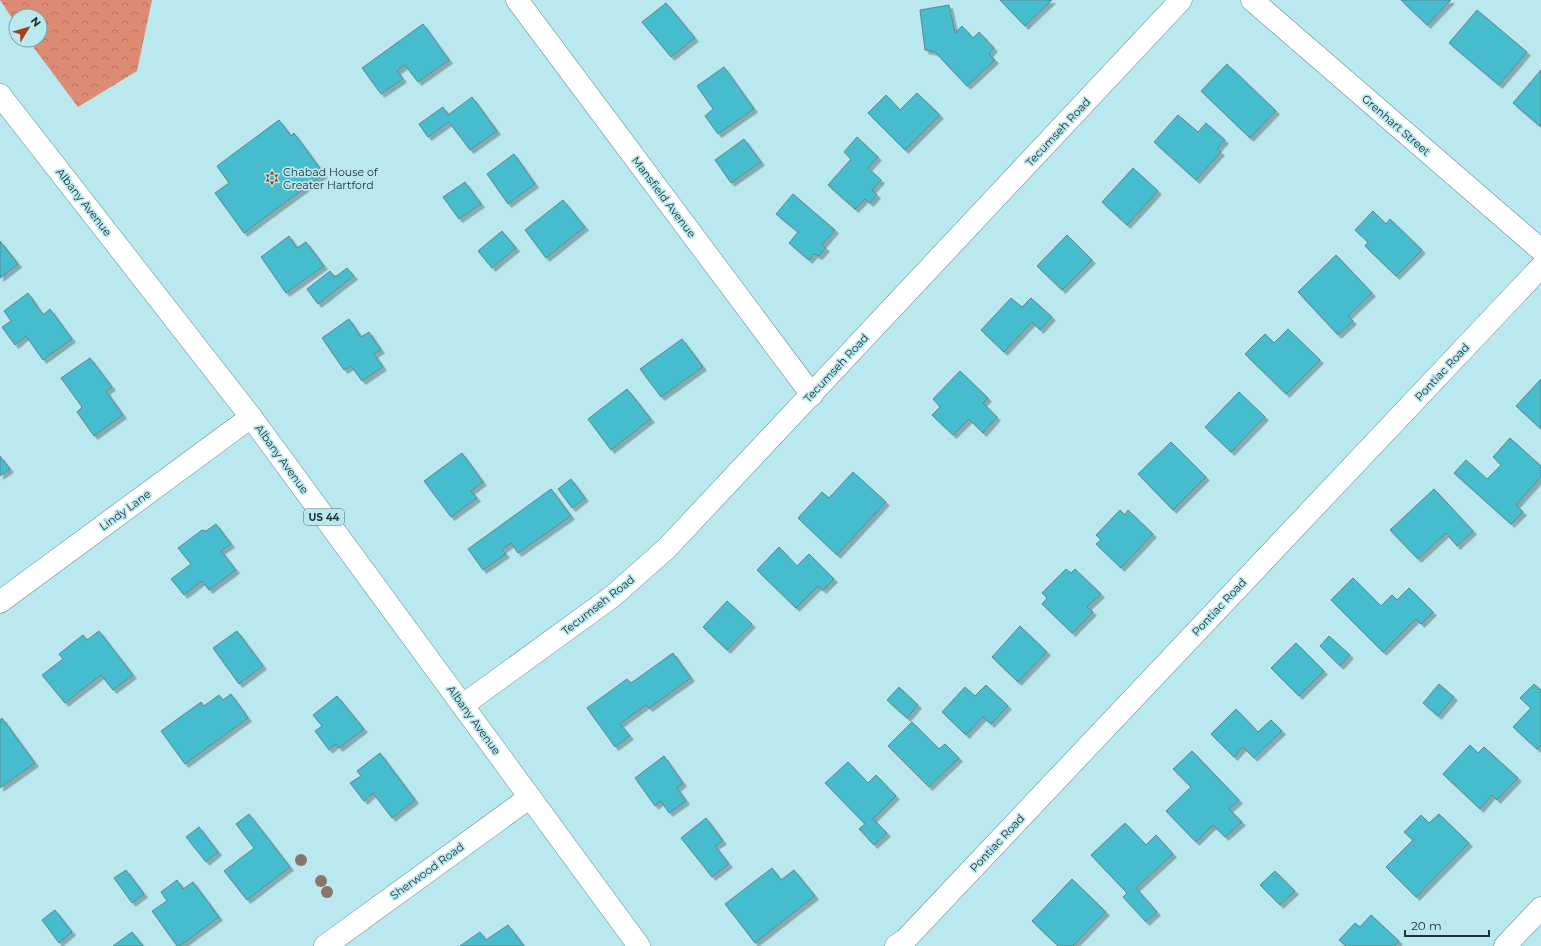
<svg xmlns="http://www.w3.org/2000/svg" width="1541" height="946" viewBox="0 0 1541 946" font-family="Montserrat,sans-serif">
  <defs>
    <pattern id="forest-crowns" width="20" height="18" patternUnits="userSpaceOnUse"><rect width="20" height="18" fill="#de8b74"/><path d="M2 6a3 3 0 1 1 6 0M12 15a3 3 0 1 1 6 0" fill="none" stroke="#b47260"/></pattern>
    <filter id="shadow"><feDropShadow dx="3.5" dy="3.5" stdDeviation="0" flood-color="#0004"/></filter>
  </defs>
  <rect width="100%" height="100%" fill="#bae8ef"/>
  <polygon fill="url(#forest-crowns)" points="0,0 152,0 137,71 78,107 28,40 40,40 40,16 16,16 16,24"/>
  <g fill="#44bdce" stroke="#5d888f" filter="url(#shadow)">
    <polygon points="1000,0 1052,0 1025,26"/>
    <polygon points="1401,0 1451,0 1427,25"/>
    <polygon points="666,3 695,38 671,57 642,22"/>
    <polygon points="949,5 955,33 962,26 973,38 979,32 994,48 989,54 995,60 967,86 935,52 925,50 920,10"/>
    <polygon points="1477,10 1527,52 1499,85 1449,43"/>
    <polygon points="423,24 449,60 418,82 405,65 397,71 403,79 381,94 362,68"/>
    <polygon points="1227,64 1276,111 1250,138 1201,91"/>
    <polygon points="724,67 754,109 718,134 705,116 713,109 697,86"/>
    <polygon points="1541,70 1541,127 1513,103"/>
    <polygon points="917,93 940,115 905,150 868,113 886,95 900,110"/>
    <polygon points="472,97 497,131 470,150 449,122 428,137 419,124 443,107 448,115"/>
    <polygon points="1178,115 1198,132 1206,123 1225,140 1217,149 1221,152 1196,180 1154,142"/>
    <polygon points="279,120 291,136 294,133 324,174 244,233 215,193 229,183 217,166"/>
    <polygon points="857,137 878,157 868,168 881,180 872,190 877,195 870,203 865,199 855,209 828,185 851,159 844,152"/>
    <polygon points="744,139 761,162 731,183 715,160"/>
    <polygon points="514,154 535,184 508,204 487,174"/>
    <polygon points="1133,168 1158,191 1127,225 1102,202"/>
    <polygon points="465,182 481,204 459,219 443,197"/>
    <polygon points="793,194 835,230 822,245 826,248 819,256 814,254 809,260 789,243 798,232 776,214"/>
    <polygon points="563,200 585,227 546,258 525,230"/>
    <polygon points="1373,211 1386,224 1390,219 1422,250 1396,276 1365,246 1368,242 1355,230"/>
    <polygon points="502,231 516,248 492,268 478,251"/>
    <polygon points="1067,235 1092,260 1062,290 1037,266"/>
    <polygon points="289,236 297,248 306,242 324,266 286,293 261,257"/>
    <polygon points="0,241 18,264 0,278"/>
    <polygon points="1336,255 1372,293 1348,316 1353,321 1338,335 1298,292"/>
    <polygon points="347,268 354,276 318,304 307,289 330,271 335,277"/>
    <polygon points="28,293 43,315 50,309 72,339 43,360 26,336 15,345 2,327 11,321 4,311"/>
    <polygon points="1011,298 1022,307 1031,298 1052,317 1040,330 1032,322 1004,352 981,330"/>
    <polygon points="349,319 361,337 369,332 381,350 374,354 383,367 362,381 351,366 344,370 322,338"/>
    <polygon points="1288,329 1320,360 1286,394 1245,354 1265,334 1274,343"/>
    <polygon points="682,339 703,367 661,397 640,369"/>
    <polygon points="90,358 112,387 106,391 123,415 94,436 77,412 82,407 61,378"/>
    <polygon points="960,371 988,398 983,403 997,417 983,433 969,419 953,435 932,415 940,407 933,399"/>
    <polygon points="1541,379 1541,429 1516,406"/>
    <polygon points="627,389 651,419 611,450 588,419"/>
    <polygon points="1239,392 1265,417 1231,452 1205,427"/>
    <polygon points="1510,438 1541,466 1541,477 1516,505 1523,512 1511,524 1454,473 1466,460 1487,479 1501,465 1493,457"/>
    <polygon points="1171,442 1206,477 1173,510 1138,474"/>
    <polygon points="462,453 483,482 471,491 477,498 451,517 424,481"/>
    <polygon points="0,456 10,469 0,476"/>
    <polygon points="853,472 886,502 837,555 798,518 822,492 829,498"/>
    <polygon points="571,479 585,498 572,508 558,489"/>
    <polygon points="551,489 571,516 518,553 511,543 502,550 506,554 483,570 468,549"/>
    <polygon points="1434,489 1473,531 1457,546 1446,533 1418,559 1390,530"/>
    <polygon points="1120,510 1125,515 1128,510 1153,534 1121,568 1096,544 1101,540 1096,535"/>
    <polygon points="216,524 231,544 221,551 236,570 209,590 202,581 184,595 171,579 191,564 178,548 202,530 206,531"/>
    <polygon points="779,547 797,566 809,554 834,579 823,590 818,586 796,608 757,570"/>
    <polygon points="1066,569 1071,573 1075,569 1101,594 1087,607 1093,612 1072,633 1042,604 1047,598 1042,593"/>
    <polygon points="1353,578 1381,606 1392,595 1397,600 1409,588 1433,612 1421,624 1416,619 1383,652 1331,600"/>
    <polygon points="727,601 752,624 727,650 703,627"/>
    <polygon points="1020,626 1047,652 1018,682 992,657"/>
    <polygon points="99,631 133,675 113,690 101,675 65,703 42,675 63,659 59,654 83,635 87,640"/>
    <polygon points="237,631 263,666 239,684 213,648"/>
    <polygon points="1329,636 1350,655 1340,666 1320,646"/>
    <polygon points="1296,643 1324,671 1299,696 1271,668"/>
    <polygon points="673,653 691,678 649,708 646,705 620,724 630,736 615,747 587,708 627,679 631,683"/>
    <polygon points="1439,684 1454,697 1438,716 1423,703"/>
    <polygon points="1534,684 1541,690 1541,745 1537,749 1513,727 1531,708 1520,698"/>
    <polygon points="986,685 1008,706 991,724 983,717 966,735 942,712 965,687 975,696"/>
    <polygon points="899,687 918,705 907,718 887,700"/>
    <polygon points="231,694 248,718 185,764 161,731 201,702 204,706 219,695 223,700"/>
    <polygon points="337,696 364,729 339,748 336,744 329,750 315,731 322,726 313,715"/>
    <polygon points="1236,709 1258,732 1271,720 1282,731 1254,758 1243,747 1234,757 1211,734"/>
    <polygon points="2,718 35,763 0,788 0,720"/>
    <polygon points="912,722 939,749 945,744 959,758 929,787 888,746"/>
    <polygon points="1470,745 1478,753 1484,747 1518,778 1497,800 1492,795 1480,809 1443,774"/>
    <polygon points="1192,751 1239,800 1229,809 1242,822 1225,837 1213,825 1196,842 1166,811 1191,787 1173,769"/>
    <polygon points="380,753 415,800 392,818 373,793 364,801 350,783 361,776 357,771"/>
    <polygon points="664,756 683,783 677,788 686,801 669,813 661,801 655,806 635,778"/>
    <polygon points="848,762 868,783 876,775 896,796 873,819 887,833 874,845 859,829 865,824 825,783"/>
    <polygon points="249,814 290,867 247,900 224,871 254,848 236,824"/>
    <polygon points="1439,814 1469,843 1416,897 1386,867 1413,840 1404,832 1421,815 1429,823"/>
    <polygon points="706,818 723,841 715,846 729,864 712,877 681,838"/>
    <polygon points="1125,823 1146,845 1156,835 1173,854 1136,888 1157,912 1146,922 1123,897 1127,893 1091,855"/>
    <polygon points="199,827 218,852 206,862 186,837"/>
    <polygon points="772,868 781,880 794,870 815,896 755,943 725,904"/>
    <polygon points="126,870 144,894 132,903 114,878"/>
    <polygon points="1275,871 1295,891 1280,905 1260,885"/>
    <polygon points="1072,879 1106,912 1073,946 1058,946 1032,921"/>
    <polygon points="177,880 183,889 193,882 219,917 180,946 177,946 152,911 167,901 161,892"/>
    <polygon points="55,910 72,932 59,943 42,920"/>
    <polygon points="1371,915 1399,941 1395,946 1346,946 1339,940 1355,923 1360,927"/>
    <polygon points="508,925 524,946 460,946 480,932 486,940"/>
    <polygon points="132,932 143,946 113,946"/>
  </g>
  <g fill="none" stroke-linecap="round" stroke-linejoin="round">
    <defs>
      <g id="minor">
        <polyline points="517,0 812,395"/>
        <polyline points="1252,0 1541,250"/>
        <polyline points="0,602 251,417"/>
        <polyline points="463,705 613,596 667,548 1181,0"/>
        <polyline points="325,946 530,797"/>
        <polyline points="896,946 905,940 1541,267"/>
      </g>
      <polyline id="tertiary" points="1505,946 1541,908"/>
      <polyline id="trunk" points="0,95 251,417 639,946"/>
    </defs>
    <use href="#minor" stroke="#618d94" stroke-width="23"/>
    <use href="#tertiary" stroke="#618d94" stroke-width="23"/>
    <use href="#trunk" stroke="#618d94" stroke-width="23"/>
    <use href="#minor" stroke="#fff" stroke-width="22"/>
    <use href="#tertiary" stroke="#fff" stroke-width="22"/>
    <use href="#trunk" stroke="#fff" stroke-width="22"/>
  </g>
  <g fill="#89756c">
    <circle cx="301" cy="860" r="6"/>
    <circle cx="321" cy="881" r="6"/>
    <circle cx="327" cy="892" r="6"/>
  </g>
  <defs>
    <symbol id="synagogue-bare" viewBox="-9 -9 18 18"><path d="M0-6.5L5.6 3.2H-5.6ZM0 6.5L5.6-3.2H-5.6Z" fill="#a53d1f" stroke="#bae8ef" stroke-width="2.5" paint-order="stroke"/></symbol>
  </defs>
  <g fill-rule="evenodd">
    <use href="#synagogue-bare" x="262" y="168" width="20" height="20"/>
  </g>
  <g text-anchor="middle" stroke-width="3.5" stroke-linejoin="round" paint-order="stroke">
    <rect fill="#bae8ef" stroke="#4f696e" stroke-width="1" x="304" y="509" width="40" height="16" rx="3"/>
    <g font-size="10" font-weight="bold" fill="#213336">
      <text x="324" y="521">US 44</text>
    </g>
    <g font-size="11" fill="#213336" stroke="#bae8ef">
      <text transform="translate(1396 125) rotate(41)" y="4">Grenhart Street</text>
      <text transform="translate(1058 132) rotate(-47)" y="4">Tecumseh Road</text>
      <text transform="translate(664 197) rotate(53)" y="4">Mansfield Avenue</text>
      <text transform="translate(84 202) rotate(52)" y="4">Albany Avenue</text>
      <text transform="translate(836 368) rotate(-47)" y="4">Tecumseh Road</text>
      <text transform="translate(1442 372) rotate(-47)" y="4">Pontiac Road</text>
      <text transform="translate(282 459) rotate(54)" y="4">Albany Avenue</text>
      <text transform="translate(125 510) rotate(-36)" y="4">Lindy Lane</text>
      <text transform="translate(598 605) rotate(-38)" y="4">Tecumseh Road</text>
      <text transform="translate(1219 607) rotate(-47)" y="4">Pontiac Road</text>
      <text transform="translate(474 720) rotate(54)" y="4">Albany Avenue</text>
      <text transform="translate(997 843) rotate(-47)" y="4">Pontiac Road</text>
      <text transform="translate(427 871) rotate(-36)" y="4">Sherwood Road</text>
    </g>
    <g font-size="11" fill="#213336" stroke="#bae8ef" text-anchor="start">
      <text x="283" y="176">Chabad House of<tspan x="283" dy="13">Greater Hartford</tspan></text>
    </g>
  </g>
  <g transform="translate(28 28) rotate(52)"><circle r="19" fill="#bae8ef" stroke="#7da0a5"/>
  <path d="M0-3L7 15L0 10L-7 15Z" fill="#a53d1f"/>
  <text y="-6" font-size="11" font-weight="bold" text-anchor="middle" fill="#213336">N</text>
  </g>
  <path d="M1405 930v6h84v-6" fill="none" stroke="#213336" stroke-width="2"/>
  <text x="1411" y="930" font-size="12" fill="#213336" stroke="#bae8ef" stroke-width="3" paint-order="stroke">20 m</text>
</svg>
